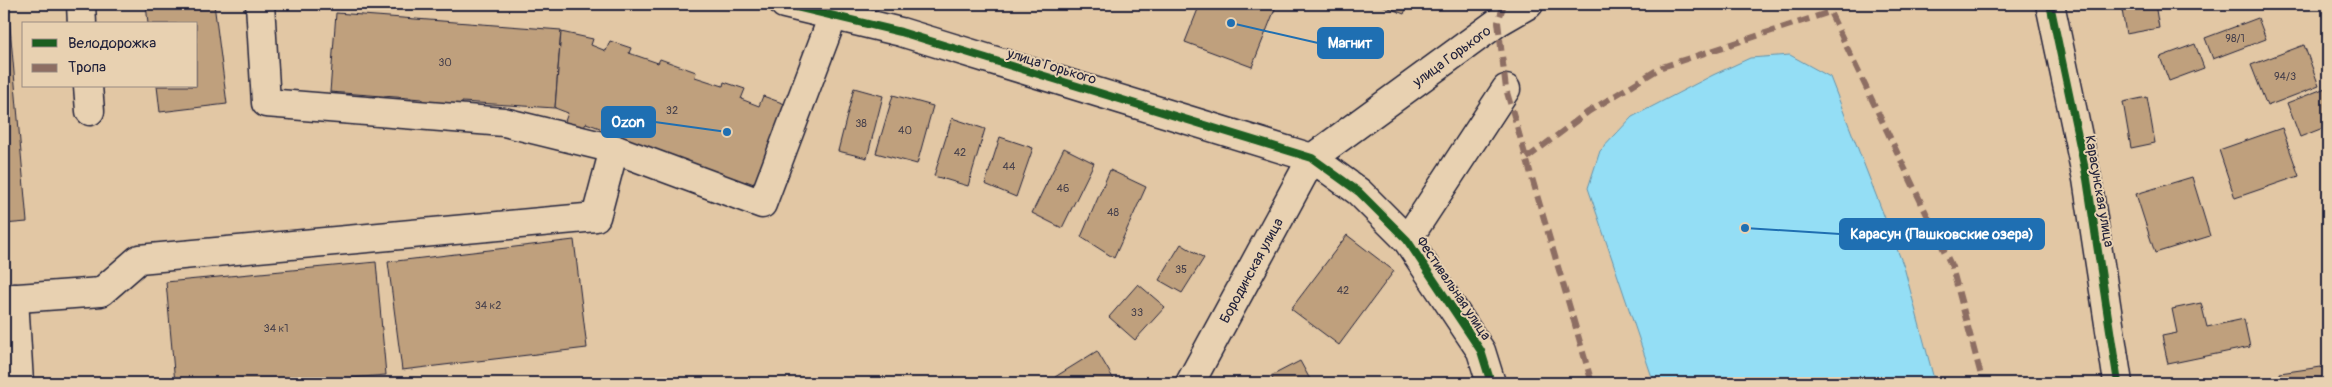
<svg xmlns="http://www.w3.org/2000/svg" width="2332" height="387" viewBox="0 0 2332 387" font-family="Pangolin,sans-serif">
  <rect width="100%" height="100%" fill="#e2c7a4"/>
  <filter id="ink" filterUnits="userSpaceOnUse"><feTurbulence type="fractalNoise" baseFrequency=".02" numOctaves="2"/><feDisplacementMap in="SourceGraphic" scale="10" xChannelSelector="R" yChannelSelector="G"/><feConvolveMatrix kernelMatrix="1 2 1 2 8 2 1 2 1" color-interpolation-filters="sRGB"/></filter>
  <g filter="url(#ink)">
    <polygon fill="#94def5" stroke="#6693ab" points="1790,55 1830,77 1904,267 1935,383 1654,383 1588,188 1600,151 1632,117 1713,75 1750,58"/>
    <g fill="#bfa07d" stroke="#22223b">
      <polygon points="4,4 8,4 27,222 4,224"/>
      <polygon points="146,4 214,4 227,104 160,112 157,86 196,86 196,24 148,24"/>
      <polygon points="1200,4 1277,4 1252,67 1185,42"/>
      <polygon points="1379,4 1408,4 1404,14"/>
      <polygon points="2121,4 2155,4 2159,28 2126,34"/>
      <polygon points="336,13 561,30 555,108 462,102 462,107 421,104 422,99 330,92"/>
      <polygon points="2258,18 2266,39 2213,59 2205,38"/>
      <polygon points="561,32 593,39 591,45 606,51 610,41 631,48 629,53 658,63 660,59 696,72 695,77 723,86 724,82 745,89 741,99 759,106 763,96 785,104 777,124 784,127 762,187 746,181 744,188 609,136 611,132 586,123 583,130 564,124 568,113 555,108"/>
      <polygon points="2195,44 2204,68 2169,81 2160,57"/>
      <polygon points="2304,45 2319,86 2267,106 2251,65"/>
      <polygon points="2328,87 2328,126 2300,137 2287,103"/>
      <polygon points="854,88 883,96 867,158 838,151"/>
      <polygon points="893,95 933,106 917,164 876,153"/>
      <polygon points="2147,97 2155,143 2131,148 2123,102"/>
      <polygon points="952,118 985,129 968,186 934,176"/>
      <polygon points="2282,128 2299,176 2235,198 2219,150"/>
      <polygon points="1000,137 1033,148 1016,197 985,184"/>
      <polygon points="1064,148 1094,163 1062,228 1032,213"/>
      <polygon points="1110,170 1146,187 1114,258 1081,237"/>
      <polygon points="2192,177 2210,236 2155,253 2136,194"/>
      <polygon points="1347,235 1394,271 1339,345 1291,309"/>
      <polygon points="574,240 587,348 402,370 388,262"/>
      <polygon points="1181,244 1204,258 1182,293 1159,280"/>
      <polygon points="376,262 386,375 292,383 175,383 166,282"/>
      <polygon points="1138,284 1165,307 1135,340 1109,317"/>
      <polygon points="2201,303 2207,327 2244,319 2250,347 2168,364 2162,336 2177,333 2172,309"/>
      <polygon points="1097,351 1116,383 1059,383 1055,377"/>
      <polygon points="1300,361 1312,383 1275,383 1271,376"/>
      <polygon points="2328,366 2328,383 2281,383 2280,373"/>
    </g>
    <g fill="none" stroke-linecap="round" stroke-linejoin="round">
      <defs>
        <g id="minor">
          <polyline points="81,4 82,24"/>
          <polyline points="260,4 266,103 504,122 614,149 762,204 833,16"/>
          <polyline points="784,4 901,32 1312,158 1359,192 1407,240 1481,351 1491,383"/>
          <polyline points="2050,4 2087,179 2118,383"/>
          <polyline points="88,86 90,111"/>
          <polyline points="1407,240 1506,89"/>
          <polyline points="14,298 19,383"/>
          <polyline points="4,299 101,292 139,259 596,217 614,149"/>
        </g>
        <g id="major">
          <path id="s1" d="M1190,383l122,-225 186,-136 31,-18"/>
        </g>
      </defs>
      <use href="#minor" stroke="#22223b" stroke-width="31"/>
      <use href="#major" stroke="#22223b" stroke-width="31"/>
      <use href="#minor" stroke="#e8d1b1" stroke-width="28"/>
      <use href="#major" stroke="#e8d1b1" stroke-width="28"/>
      <g stroke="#8d6e63" stroke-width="6" stroke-dasharray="12 6" stroke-linecap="butt">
        <polyline points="1504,4 1498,22 1506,89 1592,383"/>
        <polyline points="1527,158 1588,112 1662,67 1830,12 1952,267 1983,383"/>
      </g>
      <defs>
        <g id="cycleway">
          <polyline points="784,4 901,32 1312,158 1359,192 1407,240 1481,351 1491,383"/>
          <polyline points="2050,4 2087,179 2118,383"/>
        </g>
      </defs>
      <use href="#cycleway" stroke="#e8d1b1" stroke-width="11"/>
      <use href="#cycleway" stroke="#1b5e20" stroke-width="8"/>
    </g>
  </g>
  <g text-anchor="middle" stroke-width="4" stroke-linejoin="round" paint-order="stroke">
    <g font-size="11" fill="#49424c">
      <text x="2235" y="42">98/1</text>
      <text x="445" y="66">30</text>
      <text x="2285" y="80">94/3</text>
      <text x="672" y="114">32</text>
      <text x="861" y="127">38</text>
      <text x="905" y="134">40</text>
      <text x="960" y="156">42</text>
      <text x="1009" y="170">44</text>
      <text x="1063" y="192">46</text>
      <text x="1113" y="216">48</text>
      <text x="1181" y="273">35</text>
      <text x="1343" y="294">42</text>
      <text x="488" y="309">34 к2</text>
      <text x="1137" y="316">33</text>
      <text x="276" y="332">34 к1</text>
    </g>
    <g font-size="14" fill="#22223b" stroke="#e8d1b1">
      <text dy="5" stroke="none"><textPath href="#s1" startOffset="429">улица Горького</textPath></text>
      <text transform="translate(1052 66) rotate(17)" y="5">улица Горького</text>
      <text transform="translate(2100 191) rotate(80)" y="5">Карасунская улица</text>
      <text dy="5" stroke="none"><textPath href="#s1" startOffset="128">Бородинская улица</textPath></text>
      <text transform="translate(1454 288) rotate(56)" y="5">Фестивальная улица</text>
    </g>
  </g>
  <path fill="none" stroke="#1f6fb2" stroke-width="2" d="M1231 23L1318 43M727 132L655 122M1745 228L1840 234"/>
  <g fill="#1f6fb2" stroke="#e8d1b1" stroke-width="2">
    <circle cx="1231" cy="23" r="5"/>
    <circle cx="727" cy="132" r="5"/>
    <circle cx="1745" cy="228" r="5"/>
  </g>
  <g fill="#1f6fb2" stroke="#1f6fb2" stroke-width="2">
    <rect x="1318" y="28" width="65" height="30" rx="5"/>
    <rect x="602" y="107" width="53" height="30" rx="5"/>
    <rect x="1840" y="219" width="204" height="30" rx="5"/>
  </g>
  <g font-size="15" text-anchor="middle" font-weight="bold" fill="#fff">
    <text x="1350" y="48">Магнит</text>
    <text x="628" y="127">Ozon</text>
    <text x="1942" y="239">Карасун (Пашковские озера)</text>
  </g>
  <rect width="2332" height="387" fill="none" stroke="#e8d1b1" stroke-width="20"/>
  <rect x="10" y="10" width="2312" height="367" fill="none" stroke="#22223b" stroke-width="2" filter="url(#ink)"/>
  <rect x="22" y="22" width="175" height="65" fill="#e8d1b1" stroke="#998b82"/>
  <rect x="32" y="39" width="25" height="8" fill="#1b5e20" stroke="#998b82"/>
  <text x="68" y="48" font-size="15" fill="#22223b">Велодорожка</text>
  <rect x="32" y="64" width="25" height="8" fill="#8d6e63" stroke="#998b82"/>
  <text x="68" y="72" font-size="15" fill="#22223b">Тропа</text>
</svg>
